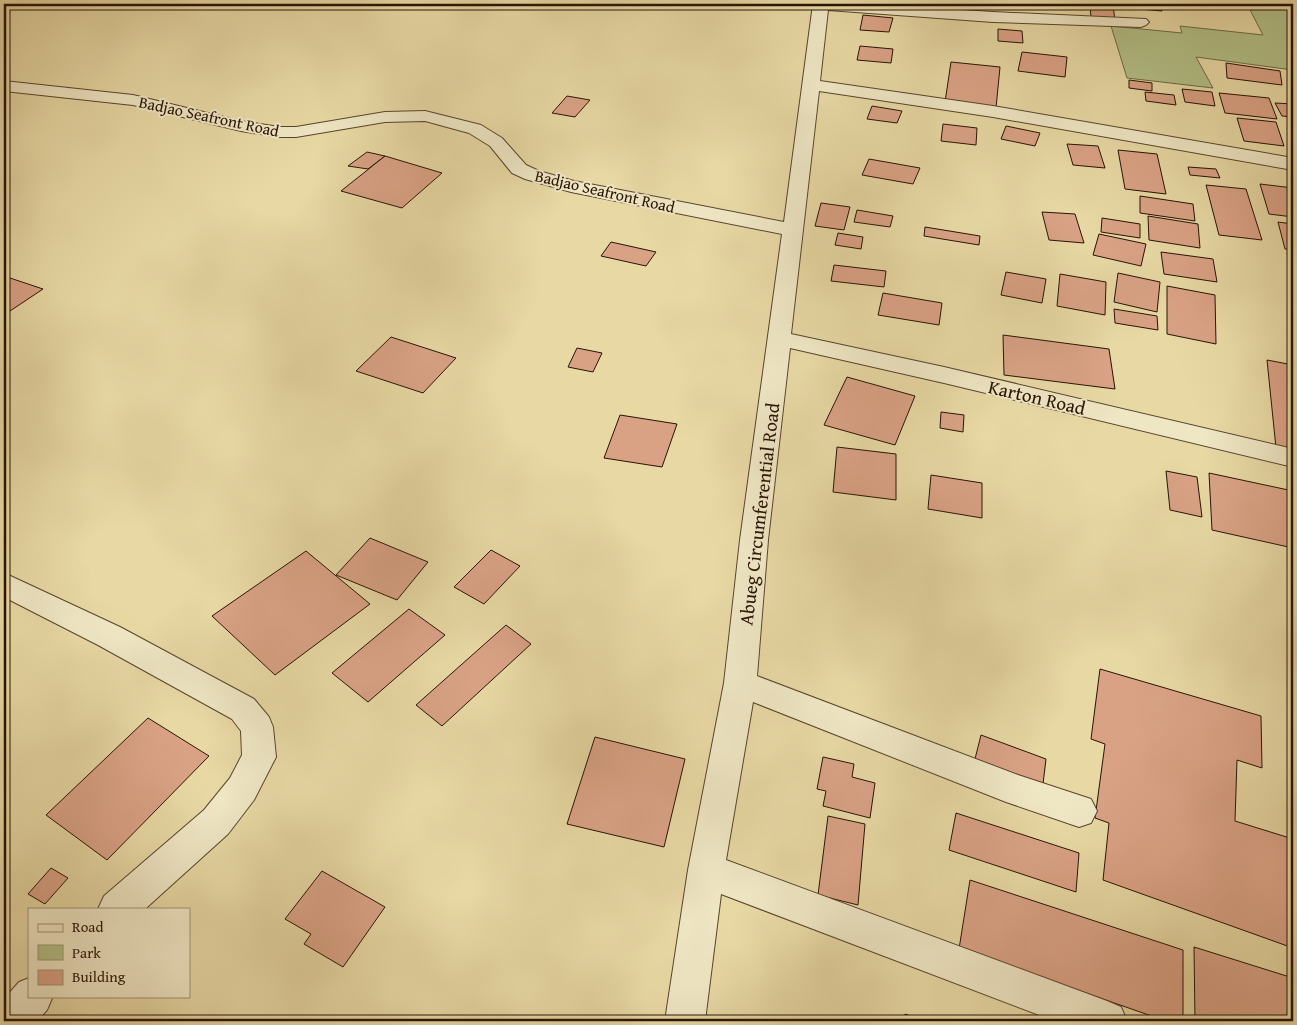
<svg xmlns="http://www.w3.org/2000/svg" width="1297" height="1025" viewBox="0 0 1297 1025" font-family="'Gentium Book Plus',serif">
  <rect width="100%" height="100%" fill="#e7d8a4"/>
  <filter id="stains"><feTurbulence type="fractalNoise" baseFrequency=".004" numOctaves="4"/><feColorMatrix values="0 0 0 0 .2 0 0 0 0 .09 0 0 0 0 .02 0 0 0 .5 -.17"/></filter>
  <radialGradient id="worn" r=".72"><stop offset=".6" stop-color="#630" stop-opacity="0"/><stop offset="1" stop-color="#630" stop-opacity=".3"/></radialGradient>
  <polygon fill="#b3bf87" stroke="#6e6a46" points="1247,4 1293,4 1293,70 1196,57 1213,88 1127,78 1111,26 1182,33 1180,26 1263,35"/>
  <g fill="#d9a285" stroke="#281404">
    <polygon points="900,4 934,4 934,12 900,10"/>
    <polygon points="938,4 960,6 960,13 938,11"/>
    <polygon points="1090,4 1113,6 1115,20 1091,18"/>
    <polygon points="1138,4 1160,4 1162,11 1139,9"/>
    <polygon points="863,15 893,18 889,32 860,30"/>
    <polygon points="998,29 1022,31 1023,43 998,41"/>
    <polygon points="860,46 893,49 891,63 857,60"/>
    <polygon points="1022,52 1067,57 1065,77 1018,71"/>
    <polygon points="951,62 1000,67 996,108 945,102"/>
    <polygon points="1226,63 1280,71 1282,85 1227,78"/>
    <polygon points="1129,80 1152,83 1152,91 1129,88"/>
    <polygon points="1182,89 1212,92 1215,106 1185,102"/>
    <polygon points="1145,92 1174,95 1176,105 1146,101"/>
    <polygon points="1219,93 1269,98 1277,119 1225,113"/>
    <polygon points="567,96 590,100 575,117 552,113"/>
    <polygon points="1275,103 1293,104 1293,117 1282,116"/>
    <polygon points="872,106 902,111 897,123 867,119"/>
    <polygon points="1237,118 1276,122 1284,146 1244,141"/>
    <polygon points="943,124 977,128 976,145 941,141"/>
    <polygon points="1006,126 1040,133 1035,146 1001,139"/>
    <polygon points="1067,144 1098,146 1105,168 1073,165"/>
    <polygon points="1118,150 1157,154 1166,194 1125,189"/>
    <polygon points="367,152 385,156 368,169 348,166"/>
    <polygon points="385,156 442,173 402,208 341,191"/>
    <polygon points="869,159 920,168 913,184 862,175"/>
    <polygon points="1188,167 1216,169 1220,178 1190,175"/>
    <polygon points="1260,184 1293,188 1293,217 1269,214"/>
    <polygon points="1206,185 1246,189 1262,240 1219,235"/>
    <polygon points="1140,196 1193,204 1195,221 1140,213"/>
    <polygon points="821,203 850,207 844,230 815,226"/>
    <polygon points="857,210 893,216 890,227 854,222"/>
    <polygon points="1042,212 1075,214 1084,243 1049,240"/>
    <polygon points="1148,216 1198,224 1200,248 1149,240"/>
    <polygon points="1102,218 1140,224 1140,238 1101,232"/>
    <polygon points="1278,222 1293,224 1293,250 1285,249"/>
    <polygon points="925,227 980,236 979,245 924,236"/>
    <polygon points="838,233 863,237 861,249 835,245"/>
    <polygon points="1099,234 1146,244 1141,266 1093,255"/>
    <polygon points="611,242 656,252 646,266 601,256"/>
    <polygon points="1161,252 1213,259 1217,282 1164,274"/>
    <polygon points="1287,253 1293,253 1293,274"/>
    <polygon points="834,265 886,271 884,287 831,281"/>
    <polygon points="1006,272 1046,279 1042,303 1001,295"/>
    <polygon points="1118,273 1160,282 1157,312 1114,302"/>
    <polygon points="1060,274 1106,282 1105,315 1057,306"/>
    <polygon points="4,276 43,289 4,315"/>
    <polygon points="1167,286 1215,295 1216,344 1167,334"/>
    <polygon points="883,293 942,303 939,325 878,315"/>
    <polygon points="1114,309 1157,316 1158,330 1115,323"/>
    <polygon points="1003,335 1109,349 1115,389 1004,375"/>
    <polygon points="391,337 456,358 423,393 356,371"/>
    <polygon points="577,348 602,353 593,372 568,367"/>
    <polygon points="1267,360 1293,365 1293,452 1276,448"/>
    <polygon points="847,377 915,396 895,445 824,425"/>
    <polygon points="941,412 964,415 963,432 940,428"/>
    <polygon points="620,415 677,424 662,467 604,458"/>
    <polygon points="837,447 896,454 896,500 833,492"/>
    <polygon points="1166,471 1197,477 1202,517 1170,510"/>
    <polygon points="1209,473 1293,491 1293,548 1212,530"/>
    <polygon points="931,475 982,483 982,518 928,509"/>
    <polygon points="370,538 428,562 397,600 336,575"/>
    <polygon points="491,550 520,566 484,604 454,587"/>
    <polygon points="306,551 370,604 275,675 212,616"/>
    <polygon points="409,609 445,635 368,702 332,673"/>
    <polygon points="506,625 531,644 442,726 416,705"/>
    <polygon points="1100,669 1261,716 1262,768 1237,760 1235,821 1293,839 1293,948 1103,880 1109,823 1095,818 1105,744 1091,739"/>
    <polygon points="148,718 209,756 107,860 46,815"/>
    <polygon points="981,735 1046,759 1043,784 975,759"/>
    <polygon points="595,737 685,759 664,847 567,824"/>
    <polygon points="823,757 854,764 852,777 875,783 870,818 823,806 826,791 817,789"/>
    <polygon points="956,813 1079,853 1076,892 949,850"/>
    <polygon points="828,816 865,824 858,905 818,895"/>
    <polygon points="51,868 68,878 45,904 28,894"/>
    <polygon points="322,871 385,907 343,967 304,944 311,934 285,919"/>
    <polygon points="970,880 1183,950 1183,1021 1166,1021 959,949"/>
    <polygon points="1194,947 1293,978 1293,1021 1195,1021"/>
    <polygon points="905,1014 926,1021 904,1021"/>
  </g>
  <g fill="none" stroke-linecap="round" stroke-linejoin="round">
    <defs>
      <g id="minor">
        <polygon points="813,4 866,4 993,12 1146,19 1149,22 1146,25 1141,27 993,22 828,10 820,81 993,106 1293,158 1293,170 993,117 819,91 791,334 944,367 1293,449 1293,467 944,383 790,348 768,540 757,676 1018,775 1091,799 1097,811 1091,823 1079,827 1006,802 753,702 726,860 1107,1001 1121,1007 1127,1021 1055,1021 721,894 705,1021 665,1021 688,870 724,683 740,540 782,234 571,192 525,179 512,173 490,146 469,133 425,121 385,122 296,137 279,137 241,131 133,105 4,91 4,81 133,95 241,121 279,127 296,127 385,112 425,111 481,125 502,138 526,165 539,171 574,181 784,222"/>
        <polygon points="4,573 120,627 254,699 269,717 273,727 276,757 254,800 228,834 145,909 98,909 104,896 204,810 230,778 242,755 241,731 232,719 98,645 4,597"/>
        <polygon points="29,978 29,996 53,996 47,1010 37,1021 4,1021 4,999 19,982"/>
      </g>
    </defs>
    <use href="#minor" stroke="#58452c" stroke-width="2"/>
    <use href="#minor" fill="#efe6c4" fill-rule="evenodd"/>
  </g>
  <g text-anchor="middle" stroke-width="4" stroke-linejoin="round" paint-order="stroke">
    <g font-size="16" fill="#281404" stroke="#efe6c4">
      <text transform="translate(209 116) rotate(12)" y="6">Badjao Seafront Road</text>
      <text transform="translate(605 191) rotate(13)" y="6">Badjao Seafront Road</text>
    </g>
    <g font-size="19" fill="#281404" stroke="#efe6c4">
      <text transform="translate(1037 397) rotate(13)" y="7">Karton Road</text>
      <text transform="translate(759 514) rotate(-83)" y="7">Abueg Circumferential Road</text>
    </g>
  </g>
  <rect width="1297" height="1025" fill="none" stroke="#e7d8a4" stroke-width="20"/>
  <rect x="5" y="5" width="1287" height="1015" fill="none" stroke="#281404" stroke-width="2.5"/>
  <rect x="10" y="10" width="1277" height="1005" fill="none" stroke="#281404"/>
  <rect x="28" y="908" width="162" height="90" fill="#efe6c4" stroke="#9f9277"/>
  <rect x="38" y="924" width="25" height="8" fill="#efe6c4" stroke="#9f9277"/>
  <text x="72" y="932" font-size="15" fill="#281404">Road</text>
  <rect x="38" y="945" width="25" height="15" fill="#b3bf87" stroke="#9f9277"/>
  <text x="72" y="958" font-size="15" fill="#281404">Park</text>
  <rect x="38" y="970" width="25" height="15" fill="#d9a285" stroke="#9f9277"/>
  <text x="72" y="982" font-size="15" fill="#281404">Building</text>
  <rect width="100%" height="100%" filter="url(#stains)"/>
  <rect width="100%" height="100%" fill="url(#worn)"/>
</svg>
